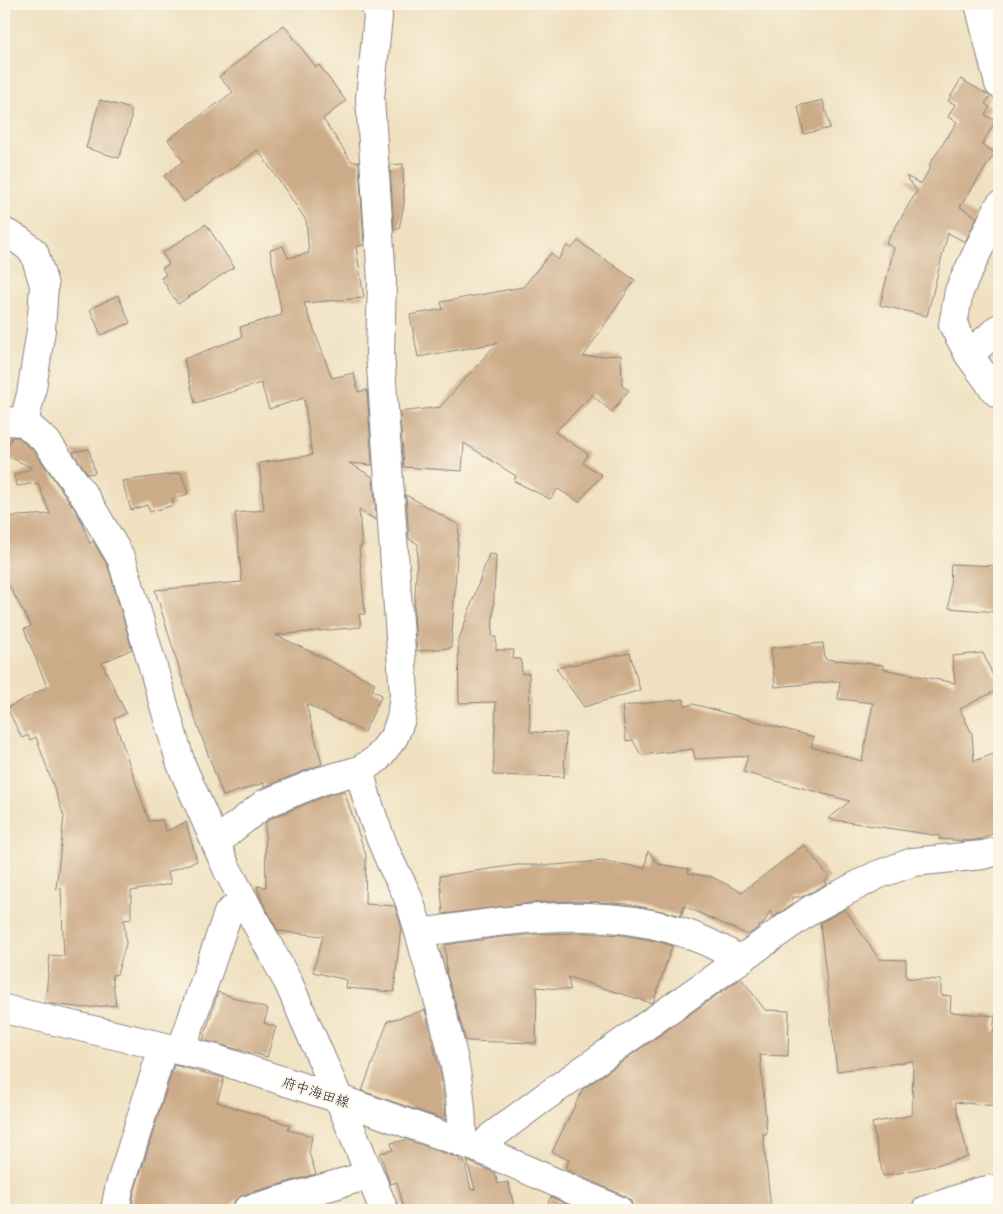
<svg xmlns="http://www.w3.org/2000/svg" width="1003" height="1214" viewBox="0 0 1003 1214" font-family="Mali,'Klee One',sans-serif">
  <rect width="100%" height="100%" fill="#fcf5e5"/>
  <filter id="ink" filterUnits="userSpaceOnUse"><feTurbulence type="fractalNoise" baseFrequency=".02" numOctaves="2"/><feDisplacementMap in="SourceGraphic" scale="10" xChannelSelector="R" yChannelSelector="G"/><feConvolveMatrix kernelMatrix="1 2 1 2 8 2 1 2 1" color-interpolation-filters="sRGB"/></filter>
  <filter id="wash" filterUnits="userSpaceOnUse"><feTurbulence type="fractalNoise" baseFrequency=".0096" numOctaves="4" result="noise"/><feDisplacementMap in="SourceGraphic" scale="20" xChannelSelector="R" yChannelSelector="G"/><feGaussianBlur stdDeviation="1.12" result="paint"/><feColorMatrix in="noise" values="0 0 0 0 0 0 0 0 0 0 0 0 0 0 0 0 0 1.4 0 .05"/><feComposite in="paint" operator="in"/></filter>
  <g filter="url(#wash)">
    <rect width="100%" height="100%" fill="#efe0c0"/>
    <g id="blocks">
      <g fill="#ccab88">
        <polygon points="284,25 316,67 319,65 346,101 323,119 352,162 359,162 364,245 356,247 364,298 304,303 332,378 354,373 358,392 367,390 372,465 349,463 373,477 376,520 359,510 362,547 359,547 365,614 359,614 361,627 276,635 375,683 372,690 382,695 364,732 306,704 322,764 264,787 264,783 223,796 191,707 155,590 242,582 235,513 264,510 259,463 312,455 304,398 269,409 261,383 195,403 184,359 242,337 240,327 282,315 270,250 283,246 288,258 309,253 306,220 258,150 184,202 164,176 183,161 168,140 233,92 219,77"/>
        <polygon points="961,79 990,96 985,104 990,107 985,115 996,121 982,144 995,153 960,207 977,217 965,242 948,233 927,316 880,305 894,248 886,243 917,191 906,176 921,184 931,166 929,165 957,122 948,117 955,104 948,101"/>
        <polygon points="100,100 131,109 131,120 119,158 86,148"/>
        <polygon points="823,100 830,128 804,134 798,106"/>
        <polygon points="403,164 404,204 399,229 394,229 390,165"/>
        <polygon points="206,224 234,267 178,304 161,278 166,275 162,268 169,264 162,253"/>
        <polygon points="578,241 635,280 583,357 621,355 622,386 629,390 612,412 592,395 555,432 588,454 583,463 602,475 579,502 558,489 550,499 514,481 516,476 464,443 462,471 404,467 400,412 440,407 497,343 418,357 410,315 443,309 441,302 523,287 551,253 558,260 567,245 571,249"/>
        <polygon points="118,295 130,323 101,335 90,309"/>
        <polygon points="12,437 18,437 35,452 74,508 82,522 90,544 93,541 108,566 132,649 102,663 126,713 114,719 149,821 162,820 166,831 186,822 197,861 168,872 171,884 131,891 131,919 124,920 126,944 117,974 112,975 116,1005 83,1008 45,1003 50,955 64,956 61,888 56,889 64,816 36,737 30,740 28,735 22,738 7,708 47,687 24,629 31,626 4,576 4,517 50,514 38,483 17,486 14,475 32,468 4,454"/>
        <polygon points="89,449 95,473 88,474 73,452"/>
        <polygon points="181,473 188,494 172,499 174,505 150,512 147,505 131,510 122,481"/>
        <polygon points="406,495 459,525 451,648 417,651 414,613 418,544 409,539"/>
        <polygon points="489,554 496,555 492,637 496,637 496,650 514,650 513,659 521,659 522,674 529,673 530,732 566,733 564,777 493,775 496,702 459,703 458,642"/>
        <polygon points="951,564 999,566 999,606 997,606 997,612 949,608"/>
        <polygon points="823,643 825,659 883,665 883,669 955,683 952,656 983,653 999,689 960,709 972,734 974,761 999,752 999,830 982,839 968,841 939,839 940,836 828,819 850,801 743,772 748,756 695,759 693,749 641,755 633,740 626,741 622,706 684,699 685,706 693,704 814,737 811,747 862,761 873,703 838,699 840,681 775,687 771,648"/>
        <polygon points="630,653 640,690 584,707 556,668"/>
        <polygon points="344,791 366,855 365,904 395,906 401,925 394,992 346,988 347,980 313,972 323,936 278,931 262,901 257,886 266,887 265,823 272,818 326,796"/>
        <polygon points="804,845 829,877 825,881 827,884 802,897 793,897 792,904 774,917 770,911 764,923 748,935 684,906 681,916 667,912 627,904 583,901 541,902 443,914 440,876 517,865 555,865 602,861 645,868 648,851 658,864 689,869 688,873 712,877 742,892"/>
        <polygon points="845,909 879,959 906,960 906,978 941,980 941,995 951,996 950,1012 995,1016 993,1032 999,1033 995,1106 955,1102 968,1157 924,1168 883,1176 872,1123 912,1115 913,1061 837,1071 820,923"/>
        <polygon points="583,933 623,935 660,942 672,946 654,1001 651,1003 568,977 570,990 537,987 536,1043 466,1041 447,975 445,945 503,937 543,934"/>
        <polygon points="741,978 765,1010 789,1011 788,1056 760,1055 767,1134 763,1134 771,1210 633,1210 631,1201 625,1196 565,1169 569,1160 552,1152 583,1089"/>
        <polygon points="218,992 268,1009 264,1023 276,1027 267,1057 203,1040"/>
        <polygon points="425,1010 441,1077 446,1120 362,1091 388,1021"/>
        <polygon points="174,1065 224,1078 217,1102 290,1125 288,1130 312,1136 309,1153 316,1174 243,1195 235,1200 232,1206 232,1210 131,1210 134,1193"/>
        <polygon points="406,1140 459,1158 460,1162 464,1160 471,1190 475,1189 467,1161 495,1173 498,1184 508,1182 515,1210 404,1210 397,1182 390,1184 380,1153 393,1150 391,1143"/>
        <polygon points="551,1197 580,1210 544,1210"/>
      </g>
    </g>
  </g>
  <g filter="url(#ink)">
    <use href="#blocks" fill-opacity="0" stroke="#88817e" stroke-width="1"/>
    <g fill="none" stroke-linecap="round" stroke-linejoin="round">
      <defs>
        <g id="minor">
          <path d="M375,4l3,12 -8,82 12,183 -2,72 24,341 -3,25 -7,18 -17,22 -17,11c6,32 17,61 30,91 5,11 12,22 17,34 9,22 14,46 21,69 17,59 36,117 34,179"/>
          <polyline points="979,4 999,84"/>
          <polyline points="999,206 959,291 953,325 969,355 996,392 999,394"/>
          <polyline points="4,232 19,240 34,252 44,285 41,330 31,394 24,422"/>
          <polyline points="969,355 999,328"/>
          <polyline points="4,421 24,422 47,442 87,500 122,560 181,764 227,869 289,984 339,1099 384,1210"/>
          <polyline points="216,844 232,829 264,804 321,781 360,770"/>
          <path d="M420,933c106,-16 224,-36 320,27"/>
          <polyline points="181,1051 228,913 244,900"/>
          <polyline points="480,1149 492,1136 542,1099 812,909 877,875 913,862 983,855 999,851"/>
          <polyline points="115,1210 119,1189 163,1047"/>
          <polyline points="247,1210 369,1175"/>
        </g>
        <g id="secondary">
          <polyline points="4,1009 216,1059 339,1099 480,1149 618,1210"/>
          <polyline points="926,1210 978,1192 999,1188"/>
        </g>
      </defs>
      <use href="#minor" stroke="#88817e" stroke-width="30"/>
      <use href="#secondary" stroke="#88817e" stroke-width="30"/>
      <use href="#minor" stroke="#fff" stroke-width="28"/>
      <use href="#secondary" stroke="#fff" stroke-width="28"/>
    </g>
  </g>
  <g text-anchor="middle" stroke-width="4" stroke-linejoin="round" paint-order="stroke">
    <g font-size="14" fill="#22223b" stroke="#fcf5e5">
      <text transform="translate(316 1092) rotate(18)" y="5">府中海田線</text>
    </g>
  </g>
  <rect width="1003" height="1214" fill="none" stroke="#fcf5e5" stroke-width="20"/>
</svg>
